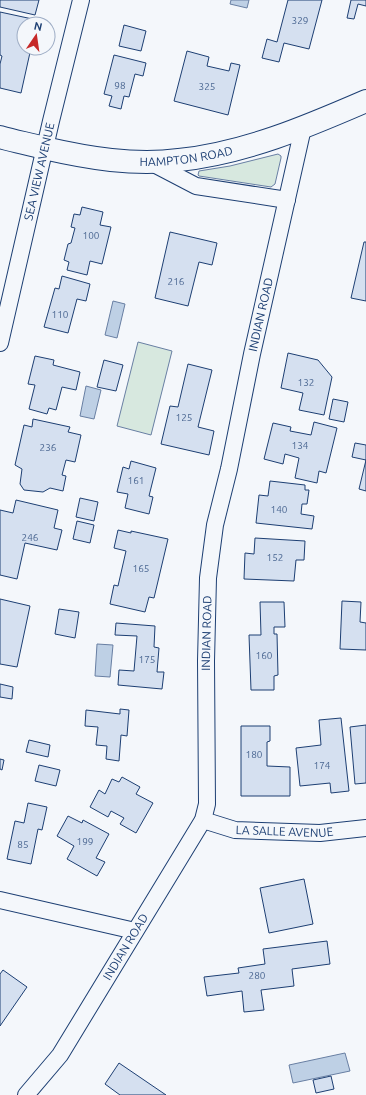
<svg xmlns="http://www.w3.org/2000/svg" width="366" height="1095" viewBox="0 0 366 1095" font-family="Ubuntu,sans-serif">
  <rect width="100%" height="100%" fill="#f4f7fb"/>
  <g fill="#d7e8df" stroke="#687fa3">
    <polygon points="278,154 281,156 281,158 275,184 271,187 199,176 198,175 199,171 230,166"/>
    <polygon points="138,342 172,351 151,435 117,426"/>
  </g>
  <g fill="#bed0e5" stroke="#687fa3">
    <polygon points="231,0 249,0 247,8 230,4"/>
    <polygon points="113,301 125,304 117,338 105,335"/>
    <polygon points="86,386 101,390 94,419 80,416"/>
    <polygon points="97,644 113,645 110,677 95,676"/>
    <polygon points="345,1053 350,1071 293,1083 289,1065"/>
  </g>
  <g fill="#d5e0f0" stroke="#1d3f73">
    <polygon points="0,0 39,0 35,15 0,7"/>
    <polygon points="288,0 322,0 309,49 284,43 279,62 262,58 267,39 277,42"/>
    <polygon points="351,0 366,0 366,6 358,4 354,19 347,18"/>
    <polygon points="0,12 37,20 37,24 24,24 24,48 31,48 21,93 0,88 0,64 2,56 0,55"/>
    <polygon points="124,25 146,31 141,51 119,46"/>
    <polygon points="187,51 209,57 207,66 229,71 231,63 240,65 228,115 174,101"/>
    <polygon points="114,55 146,63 143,76 135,74 129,97 124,96 121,109 109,106 112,96 104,94"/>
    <polygon points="82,207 103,212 100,225 111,227 102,264 90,261 87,275 67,270 69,262 64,260 68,244 71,243 75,228 71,227 74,214 80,215"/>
    <polygon points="170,232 217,243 212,265 199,262 188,306 155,298"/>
    <polygon points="364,242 366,242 366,301 351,298"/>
    <polygon points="62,276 90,284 86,301 77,299 68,333 44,327 55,288 59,289"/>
    <polygon points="288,353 318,360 332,377 324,415 299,410 303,393 281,388"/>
    <polygon points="35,356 54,360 53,365 80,372 76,390 62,387 56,410 49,408 47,414 29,409 35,385 28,384"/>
    <polygon points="104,360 123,365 116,391 97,387"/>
    <polygon points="188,364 212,370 198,427 214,431 209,455 161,444 170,406 178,407"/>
    <polygon points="333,399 348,402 344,422 329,419"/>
    <polygon points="33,419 70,427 68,432 81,435 75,462 66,460 62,475 66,476 63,491 50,488 43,492 24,490 20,484 22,469 15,465 24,425 32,427"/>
    <polygon points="314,422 337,428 326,473 319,471 317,483 295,478 299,458 285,454 283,464 264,459 273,423 291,427 290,431 311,435"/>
    <polygon points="355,443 366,445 366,491 359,489 366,460 352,457"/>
    <polygon points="131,461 156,468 149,496 153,497 149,514 125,508 128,494 117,492 123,467 129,469"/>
    <polygon points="270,481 305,485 305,490 309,490 307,504 302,504 301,514 314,516 312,529 256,523 259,495 268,496"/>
    <polygon points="80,498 98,502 94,521 76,517"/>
    <polygon points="16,500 58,510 54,528 62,530 57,550 25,543 17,579 0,575 0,510 13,513"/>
    <polygon points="77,521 94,525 90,543 73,539"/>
    <polygon points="118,530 131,533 131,531 168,539 154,598 149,597 145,612 110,604 114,585 118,586 126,551 114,548"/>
    <polygon points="255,538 305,541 304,560 296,560 294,581 244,579 245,553 254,554"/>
    <polygon points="0,599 30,606 17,667 0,664"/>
    <polygon points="342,601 361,602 360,622 366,623 366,650 340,649"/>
    <polygon points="260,602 284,602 285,627 274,627 274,634 277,634 278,675 274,676 274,690 251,690 249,635 261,635"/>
    <polygon points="59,609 79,612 75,638 55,634"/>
    <polygon points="116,623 155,626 154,647 159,648 157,672 164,672 162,689 118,685 119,670 134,671 137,636 115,635"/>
    <polygon points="0,684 13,687 12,699 0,697"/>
    <polygon points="120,709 129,710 127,736 121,735 119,761 106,759 107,746 96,745 98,727 85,726 86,710 120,714"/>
    <polygon points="341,718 349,791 331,793 330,783 300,786 296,748 321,745 319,720"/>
    <polygon points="366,725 366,783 355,784 350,727"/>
    <polygon points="241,726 270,726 270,741 267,742 267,766 290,767 290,796 241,796"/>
    <polygon points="29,740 50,745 48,757 26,752"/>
    <polygon points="0,759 4,760 2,770 0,769"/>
    <polygon points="39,765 60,770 56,786 35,781"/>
    <polygon points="122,777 140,787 136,794 153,803 136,833 120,824 124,818 111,811 108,817 90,807 99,790 105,794 112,779 119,782"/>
    <polygon points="28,803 47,807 42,830 38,829 31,864 7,859 15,821 24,823"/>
    <polygon points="68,816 82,823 83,820 109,834 96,858 105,862 97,876 67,859 74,846 57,836"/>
    <polygon points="304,879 313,924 269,933 260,888"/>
    <polygon points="327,941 330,964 292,969 294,986 261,990 264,1010 244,1012 242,991 207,996 204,977 239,973 238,968 265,964 263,949"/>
    <polygon points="3,970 27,987 0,1026 0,974"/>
    <polygon points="119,1063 166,1095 120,1095 105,1084"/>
    <polygon points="331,1076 334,1089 316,1093 313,1080"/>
  </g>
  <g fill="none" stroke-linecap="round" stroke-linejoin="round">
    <defs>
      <g id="street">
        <polyline points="150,162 196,186 287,200"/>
        <path id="s1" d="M0,343l51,-222 30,-121"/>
        <path id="s2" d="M203,820l32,10 85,3 46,-5"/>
        <polyline points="0,900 135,931"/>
        <path id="s3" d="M26,1095l34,-40 143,-235 4,-16 -1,-143 2,-83 7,-53 14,-56 23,-115 51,-226"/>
      </g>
      <g id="secondary">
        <path id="s4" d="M0,137c14,4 29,7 44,11 44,10 90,18 135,12 66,-7 127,-33 187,-59"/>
      </g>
    </defs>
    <use href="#street" stroke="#1d3f73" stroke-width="18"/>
    <use href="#secondary" stroke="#1d3f73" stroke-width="24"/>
    <use href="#street" stroke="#f4f7fb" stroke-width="16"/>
    <use href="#secondary" stroke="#f4f7fb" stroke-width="22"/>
  </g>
  <g text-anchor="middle" stroke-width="3" stroke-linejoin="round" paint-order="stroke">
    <g font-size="10" fill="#4b6792">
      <text x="300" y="24">329</text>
      <text x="120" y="89">98</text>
      <text x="207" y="90">325</text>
      <text x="91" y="239">100</text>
      <text x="176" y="285">216</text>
      <text x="60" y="318">110</text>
      <text x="306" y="386">132</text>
      <text x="184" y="421">125</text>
      <text x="300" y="449">134</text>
      <text x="48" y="451">236</text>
      <text x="136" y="484">161</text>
      <text x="279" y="513">140</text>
      <text x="30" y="541">246</text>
      <text x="275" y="561">152</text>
      <text x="141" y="572">165</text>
      <text x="264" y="659">160</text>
      <text x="147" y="663">175</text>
      <text x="254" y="758">180</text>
      <text x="322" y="769">174</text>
      <text x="85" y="845">199</text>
      <text x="23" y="848">85</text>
      <text x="257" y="979">280</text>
    </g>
    <g font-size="12" fill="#1d3f73" stroke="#f4f7fb">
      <text dy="4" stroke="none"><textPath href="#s4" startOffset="189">HAMPTON ROAD</textPath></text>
      <text dy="4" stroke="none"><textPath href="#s1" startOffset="176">SEA VIEW AVENUE</textPath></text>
      <text dy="4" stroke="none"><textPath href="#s3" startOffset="839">INDIAN ROAD</textPath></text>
      <text dy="4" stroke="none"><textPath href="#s3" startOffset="515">INDIAN ROAD</textPath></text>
      <text dy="4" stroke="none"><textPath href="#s2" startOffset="83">LA SALLE AVENUE</textPath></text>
      <text dy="4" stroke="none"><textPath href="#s3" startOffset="179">INDIAN ROAD</textPath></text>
    </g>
  </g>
  <g transform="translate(36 36) rotate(13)"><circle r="19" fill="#f4f7fb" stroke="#9eadc5"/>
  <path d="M0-3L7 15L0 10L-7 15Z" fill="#c62828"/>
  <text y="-6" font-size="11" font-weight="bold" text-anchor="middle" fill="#1d3f73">N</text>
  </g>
</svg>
